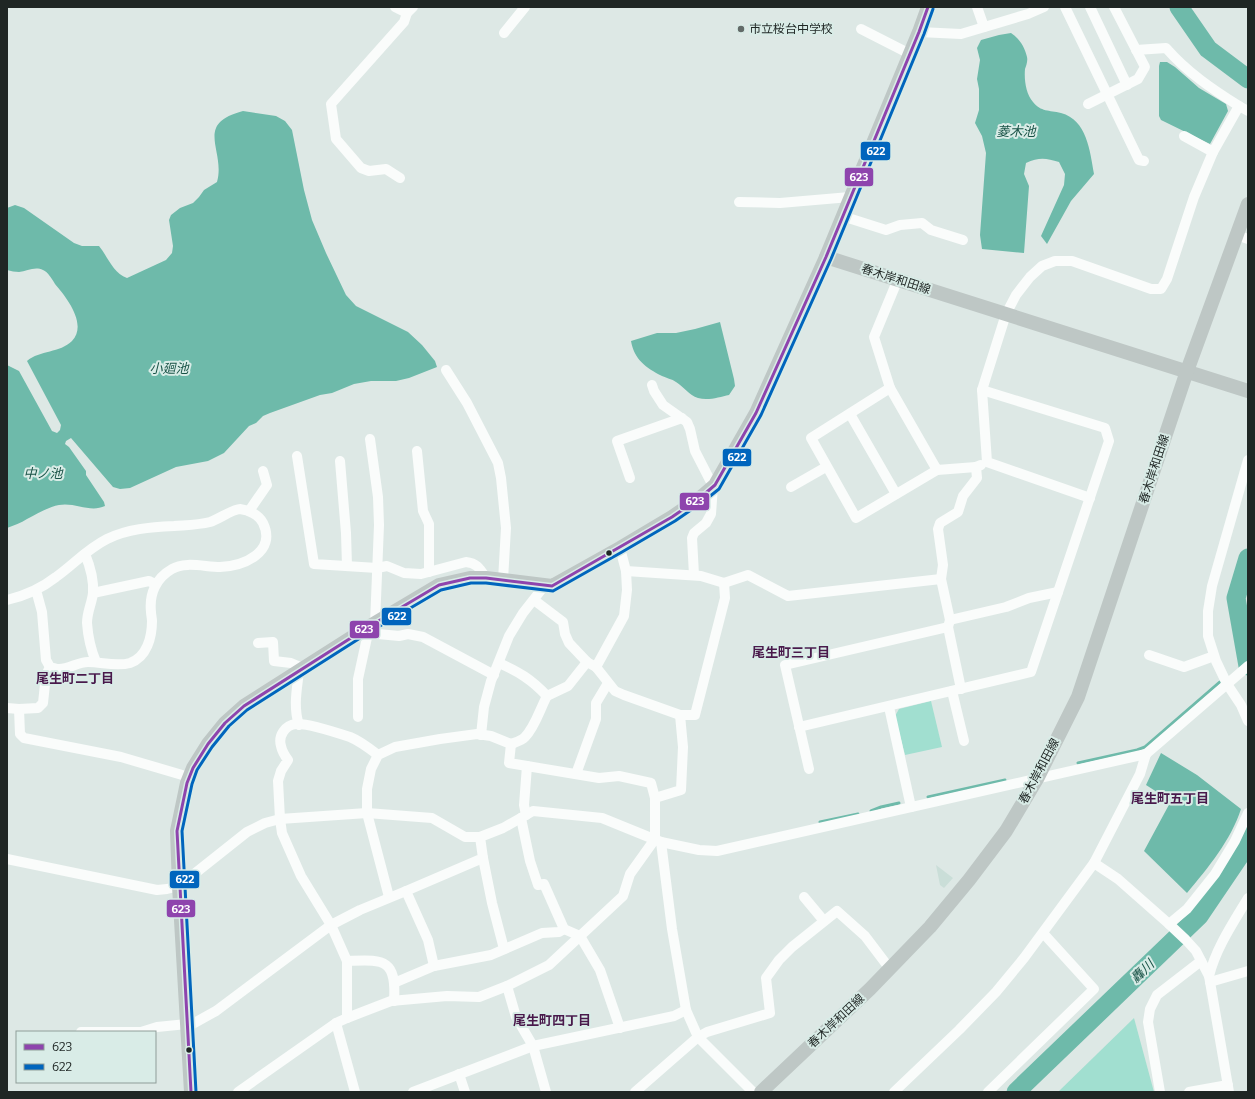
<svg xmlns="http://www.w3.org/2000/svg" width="1255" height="1099" viewBox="0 0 1255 1099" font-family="Bitter,'Noto Sans JP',serif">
  <rect width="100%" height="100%" fill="#dde8e5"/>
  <polygon fill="#caded8" points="936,865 953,878 944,888 940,885"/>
  <g fill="#a1dfd0">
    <polygon points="931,701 942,747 905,755 895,716 899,709"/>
    <polygon points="1134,1018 1154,1092 1058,1092"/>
  </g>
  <g fill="#6ebaaa">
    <path d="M1011,33c8,5 14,14 16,24 1,4 -1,9 -2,12 -1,11 1,25 8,33 8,10 16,8 28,11 26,7 29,38 33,61l-23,27 -24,43 -6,-8 23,-51 1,-11 -6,-12c-13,-4 -20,-5 -33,1l-2,11 5,12 -5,67 -42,-4 -2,-14 6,-82 -4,-17 -7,-13 4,-13v-21l-2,-10 3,-19 -3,-12 4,-8 18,-5z"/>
    <polygon points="1160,62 1167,62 1175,67 1199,88 1226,104 1228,111 1210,144 1161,120 1159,116 1159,66"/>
    <path d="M243,111l33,5 9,5 7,9 12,60 8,30 14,33 20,42 10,11 52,26 14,13 13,16 2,6 -28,11 -13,3h-25l-17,3 -22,9 -12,2 -50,18 -7,3 -7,7 -7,3 -25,27 -16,8 -32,6 -46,21 -10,1 -7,-2 -42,-49 -5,3 -1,3 4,3 17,24v4l18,27 1,4c-15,7 -30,-4 -46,-1 -11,2 -22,9 -32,14 -6,4 -13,6 -20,9v-163l12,6 33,60 5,2 3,-3 1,-5 -34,-64c13,-11 33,-8 45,-20 16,-17 -6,-44 -17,-57 -3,-5 -7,-12 -12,-14 -8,-4 -16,1 -24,2 -4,0 -8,-1 -12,-2v-62l8,-3 9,3 50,35 8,3h17c9,11 14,27 28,32l39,-18 6,-7 1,-7 -4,-26 2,-5 9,-7 13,-5 6,-6 5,-7 13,-8c9,-32 -24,-58 26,-71z"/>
    <path d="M720,322l14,57 1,7 -6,9c-9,2 -21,6 -31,3 -9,-3 -14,-11 -22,-16 -4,-3 -10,-4 -14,-6 -16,-8 -28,-17 -31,-35l26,-8h19l19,-4z"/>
    <path d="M1161,753l36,22 44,34c-10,31 -33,59 -54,84l-43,-42 27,-50 -25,-16z"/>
  </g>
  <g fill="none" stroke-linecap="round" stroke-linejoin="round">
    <g stroke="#6ebaaa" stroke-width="3">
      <polyline points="1078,763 1137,750 1145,747 1220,682"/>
      <polyline points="928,797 1005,780"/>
      <polyline points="871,811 881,807 899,803"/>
      <polyline points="820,822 858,814"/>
    </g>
    <g stroke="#6ebaaa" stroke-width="19">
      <polyline points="1179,7 1208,49 1248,79"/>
      <polyline points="1248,558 1236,598 1248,666"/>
      <polyline points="1016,1092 1199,916 1241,854 1248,835"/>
    </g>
    <g stroke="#fafcfb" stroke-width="10">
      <polyline points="395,7 407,13"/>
      <polyline points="977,7 984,27"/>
      <polyline points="1065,7 1139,160 1144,161"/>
      <polyline points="1090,7 1127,85"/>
      <polyline points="861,29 910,54"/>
      <polyline points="919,32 961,34 1028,14 1044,7"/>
      <polyline points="504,33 525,7"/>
      <path d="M1136,50l30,-2c21,24 46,41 73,58"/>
      <polyline points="1088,104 1138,79 1145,67 1114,7"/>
      <polyline points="1184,136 1213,152"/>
      <polyline points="400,178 386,169 369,171 361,168 336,139 331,104 404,22 407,13 413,7"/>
      <polyline points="739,202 780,203 850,197"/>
      <polyline points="842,216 886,230 900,225 922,223 931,230 963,240"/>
      <polyline points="1236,235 1248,239"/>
      <polyline points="898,279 874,337 890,388 937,470 976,467"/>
      <polyline points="446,370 467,403 498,463 501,478 506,528 503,580"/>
      <polyline points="652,385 654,391 663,405 687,422 690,429 695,451 713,486 711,514 706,523 694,533 692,538 694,575"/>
      <polyline points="890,388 811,438 856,518 937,470"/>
      <polyline points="850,414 896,494"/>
      <polyline points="370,439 378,497 379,525 375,624"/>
      <polyline points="417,451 423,511 429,524 429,572"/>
      <path d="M297,456l17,108 63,4 10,-2 17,7 17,1 45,-12c11,1 14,7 20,16"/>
      <polyline points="1248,460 1212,586 1208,611 1208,636 1216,661 1227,684 1241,705 1248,721"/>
      <polyline points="340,461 346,533 347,566"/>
      <polyline points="630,478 617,441 682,418"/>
      <polyline points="791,487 826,467"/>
      <polyline points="1090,498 987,462 982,390 1006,314 1016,295 1030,277 1042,266 1055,261 1072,261 1151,289 1161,289 1167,279 1194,197 1213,152 1239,106 1248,111"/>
      <polyline points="249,511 267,485 263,471"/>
      <path d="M85,554c5,12 9,25 8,39 -1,10 -6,19 -6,30 1,14 4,27 9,39"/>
      <polyline points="626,571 701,576 724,583 748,575 788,596 941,579"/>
      <polyline points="93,593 149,581 155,584"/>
      <path d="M7,600c17,-4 35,-12 49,-23 17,-12 31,-28 51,-38 20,-10 44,-12 67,-13 13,-1 24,-1 36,-4 9,-3 23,-13 30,-13 9,1 19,6 23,14 14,29 -19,43 -43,44 -15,0 -35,-6 -48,2 -16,9 -23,25 -21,43 0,3 1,6 1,9 0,16 -5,36 -22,42 -14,4 -28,-1 -42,-1 -10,0 -19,7 -29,7 -3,0 -6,-1 -9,-2l-4,-7 -4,-48 -6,-22"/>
      <polyline points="534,600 563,622 565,634 569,643 587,662 596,667 615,691 624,695 680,715 695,715 725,598 724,583"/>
      <polyline points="950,620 1006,607 1029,598 1058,592"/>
      <polyline points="948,627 950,620 941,579 943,565 938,529 940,523 958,512 963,496 977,478 976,467 981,465"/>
      <polyline points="365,629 368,633 399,636 408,634 423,637 494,675"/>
      <polyline points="258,643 273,642 274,661 291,663 303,668"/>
      <polyline points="1149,655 1184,667 1214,656"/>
      <path d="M499,663c20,9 32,16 48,33 -7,13 -12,31 -22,41 -4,4 -9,5 -14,7"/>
      <polyline points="596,667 624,616 627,590 626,571 620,548"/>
      <path d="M299,671c-2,18 -6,36 0,54"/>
      <polyline points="952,691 964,741"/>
      <polyline points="547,696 568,686 587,662"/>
      <polyline points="889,707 911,807"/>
      <polyline points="7,708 19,709 38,708 43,703 46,675 50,667"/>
      <polyline points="19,709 20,734 24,738 121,757 189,777"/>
      <polyline points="358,717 358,679 368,633"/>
      <polyline points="799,727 1031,672 1109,441 1105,428 982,390"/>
      <polyline points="481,735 484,707 491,681 509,636 523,613 545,585"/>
      <polyline points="809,769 785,665 948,627 961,689"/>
      <polyline points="576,774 596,719 596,703 608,683"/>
      <polyline points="655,798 681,790 683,747 680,715"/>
      <polyline points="521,818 530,861 538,885 544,884 564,929 580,936 600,970 620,1028"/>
      <polyline points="661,842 672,929 686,1010 698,1037 753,1092"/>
      <polyline points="483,858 492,903 504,949"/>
      <polyline points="7,859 157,890 167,889 179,886 247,832 265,823 280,819 367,813 432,818 465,837 480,837"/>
      <polyline points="1094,863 1118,879 1169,924 1186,940 1196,951 1209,976"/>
      <polyline points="406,891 428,940 434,966"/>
      <polyline points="389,897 367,813 367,789 371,769 378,755 395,747 440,739 477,734 491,736 511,744 509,763 527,766"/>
      <polyline points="804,897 824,921"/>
      <polyline points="1169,924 1187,909 1215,874 1235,841 1248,813"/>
      <path d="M347,961c35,-1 50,-4 47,40"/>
      <polyline points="1210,982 1248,971"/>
      <polyline points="394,983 434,966 491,955 542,933 559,932 564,929"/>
      <polyline points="507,986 516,1017 533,1046 546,1092"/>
      <polyline points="347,1018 391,1001 447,996 479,997 507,986 549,965 623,896 630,874 655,839 655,798 651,783 619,776 599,778 527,766 524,805 526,815"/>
      <polyline points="336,1023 355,1092"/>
      <polyline points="187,1027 216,1011 331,925 360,910 406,891 483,858 480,837 503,828 533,811 602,818 661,842 699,850 717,851 1146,754 1248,666"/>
      <polyline points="81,1032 141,1032 157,1027 187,1024"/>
      <polyline points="459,1074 465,1092"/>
      <path d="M238,1092l98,-69 11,-5v-57l-16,-36 -30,-49 -19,-43 -2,-14 -2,-38 3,-10 7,-11c-3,-4 -6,-9 -7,-14 -3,-10 4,-21 15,-22 11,-1 42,9 54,13 10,4 19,11 28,18"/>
      <polyline points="413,1092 533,1046 674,1016 686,1010"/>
      <polyline points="635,1092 698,1037 707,1032 770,1013 766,978 779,960 792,947 837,911 865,936 890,969"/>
      <polyline points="894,1092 959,1030 996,992 1024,958 1094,863 1140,774 1146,754"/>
      <polyline points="988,1092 1094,989 1043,933"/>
      <polyline points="1160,1092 1148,1022 1150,1009 1157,995 1201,961"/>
      <polyline points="1189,1092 1228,1085"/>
      <path d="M1229,1092l-20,-116c7,-28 24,-53 39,-78"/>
    </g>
    <g stroke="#bec7c5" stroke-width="14">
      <polyline points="826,257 1248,391"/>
      <polyline points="191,1092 179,886 177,831 187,783 193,768 208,744 225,723 244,706 365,629 439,585 470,578 486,578 552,586 620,548 672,517 701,497 715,485 756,413 826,257 919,32 928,7"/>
      <polyline points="761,1092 870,989 930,927 969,880 1006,831 1037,779 1078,697 1187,371 1248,204"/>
    </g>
    <defs>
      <polyline id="bus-1" points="191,1092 177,831 187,783 193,768 208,744 225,723 244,706 365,629 439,585 470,578 486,578 552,586 672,517 701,497 715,485 756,413 826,257 919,32 928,7"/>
      <polyline id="bus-2" points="196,1092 182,831 192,784 197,770 212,747 229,726 247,710 368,633 441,590 471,583 486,583 553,591 622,552 675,521 704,501 719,489 761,415 831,259 924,34 933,9"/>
    </defs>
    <use href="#bus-1" stroke="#d9ece7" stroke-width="6"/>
    <use href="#bus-2" stroke="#d9ece7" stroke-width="6"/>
    <use href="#bus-1" stroke="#8e44ad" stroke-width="3"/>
    <use href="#bus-2" stroke="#0065bd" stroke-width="3"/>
  </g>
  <circle fill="#626a68" stroke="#d9ece7" stroke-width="1.5" cx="741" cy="29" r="4"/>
  <g fill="#1f2624" stroke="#d9ece7" stroke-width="1.5">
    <circle cx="609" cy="553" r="3.5"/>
    <circle cx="189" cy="1050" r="3.5"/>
  </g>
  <g text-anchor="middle" stroke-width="4" stroke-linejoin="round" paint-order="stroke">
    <g font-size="12" fill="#1f2624" stroke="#d9ece7" text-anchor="start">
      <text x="749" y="33">市立桜台中学校</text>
    </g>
    <g font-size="12" fill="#1f2624" stroke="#d9ece7">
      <text transform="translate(896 279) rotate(18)" y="4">春木岸和田線</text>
      <text transform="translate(1154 469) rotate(-72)" y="4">春木岸和田線</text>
      <text transform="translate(1039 771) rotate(-62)" y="4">春木岸和田線</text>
      <text transform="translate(836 1021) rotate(-43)" y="4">春木岸和田線</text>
    </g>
    <g font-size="13" font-style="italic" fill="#175145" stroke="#d9ece7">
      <text x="1016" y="136">菱木池</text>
      <text x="169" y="373">小廻池</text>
      <text x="43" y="478">中ノ池</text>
      <text transform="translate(1142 971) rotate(-44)" y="5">轟川</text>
    </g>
    <g font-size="13" font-weight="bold" fill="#49194b" stroke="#d9ece7">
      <text x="791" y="657">尾生町三丁目</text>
      <text x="75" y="683">尾生町二丁目</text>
      <text x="1170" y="803">尾生町五丁目</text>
      <text x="552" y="1025">尾生町四丁目</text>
    </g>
  </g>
  <g stroke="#d9ece7" stroke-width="1.5">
    <rect x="860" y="141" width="31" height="20" rx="4" fill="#0065bd"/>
    <rect x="844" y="167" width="30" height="20" rx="4" fill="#8e44ad"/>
    <rect x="722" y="448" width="30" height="19" rx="4" fill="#0065bd"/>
    <rect x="679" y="492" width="31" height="19" rx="4" fill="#8e44ad"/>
    <rect x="381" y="607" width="31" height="19" rx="4" fill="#0065bd"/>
    <rect x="349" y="620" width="31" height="19" rx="4" fill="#8e44ad"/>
    <rect x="169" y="870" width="31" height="19" rx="4" fill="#0065bd"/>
    <rect x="166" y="899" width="30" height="19" rx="4" fill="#8e44ad"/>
  </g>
  <g font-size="11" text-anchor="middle" font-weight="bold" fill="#fff">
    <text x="876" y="155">622</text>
    <text x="859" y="181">623</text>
    <text x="737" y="461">622</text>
    <text x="695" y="505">623</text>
    <text x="397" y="620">622</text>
    <text x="364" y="633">623</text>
    <text x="185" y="883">622</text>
    <text x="181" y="913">623</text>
  </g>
  <rect width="1255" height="1099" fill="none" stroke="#1f2624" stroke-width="16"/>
  <rect x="16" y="1031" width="140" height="52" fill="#d9ece7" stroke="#8f9d99"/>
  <rect x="24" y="1044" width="20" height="6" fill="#8e44ad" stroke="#8f9d99"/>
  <text x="52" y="1051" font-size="12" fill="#1f2624">623</text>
  <rect x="24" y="1064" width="20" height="6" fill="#0065bd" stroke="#8f9d99"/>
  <text x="52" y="1071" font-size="12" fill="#1f2624">622</text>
</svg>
